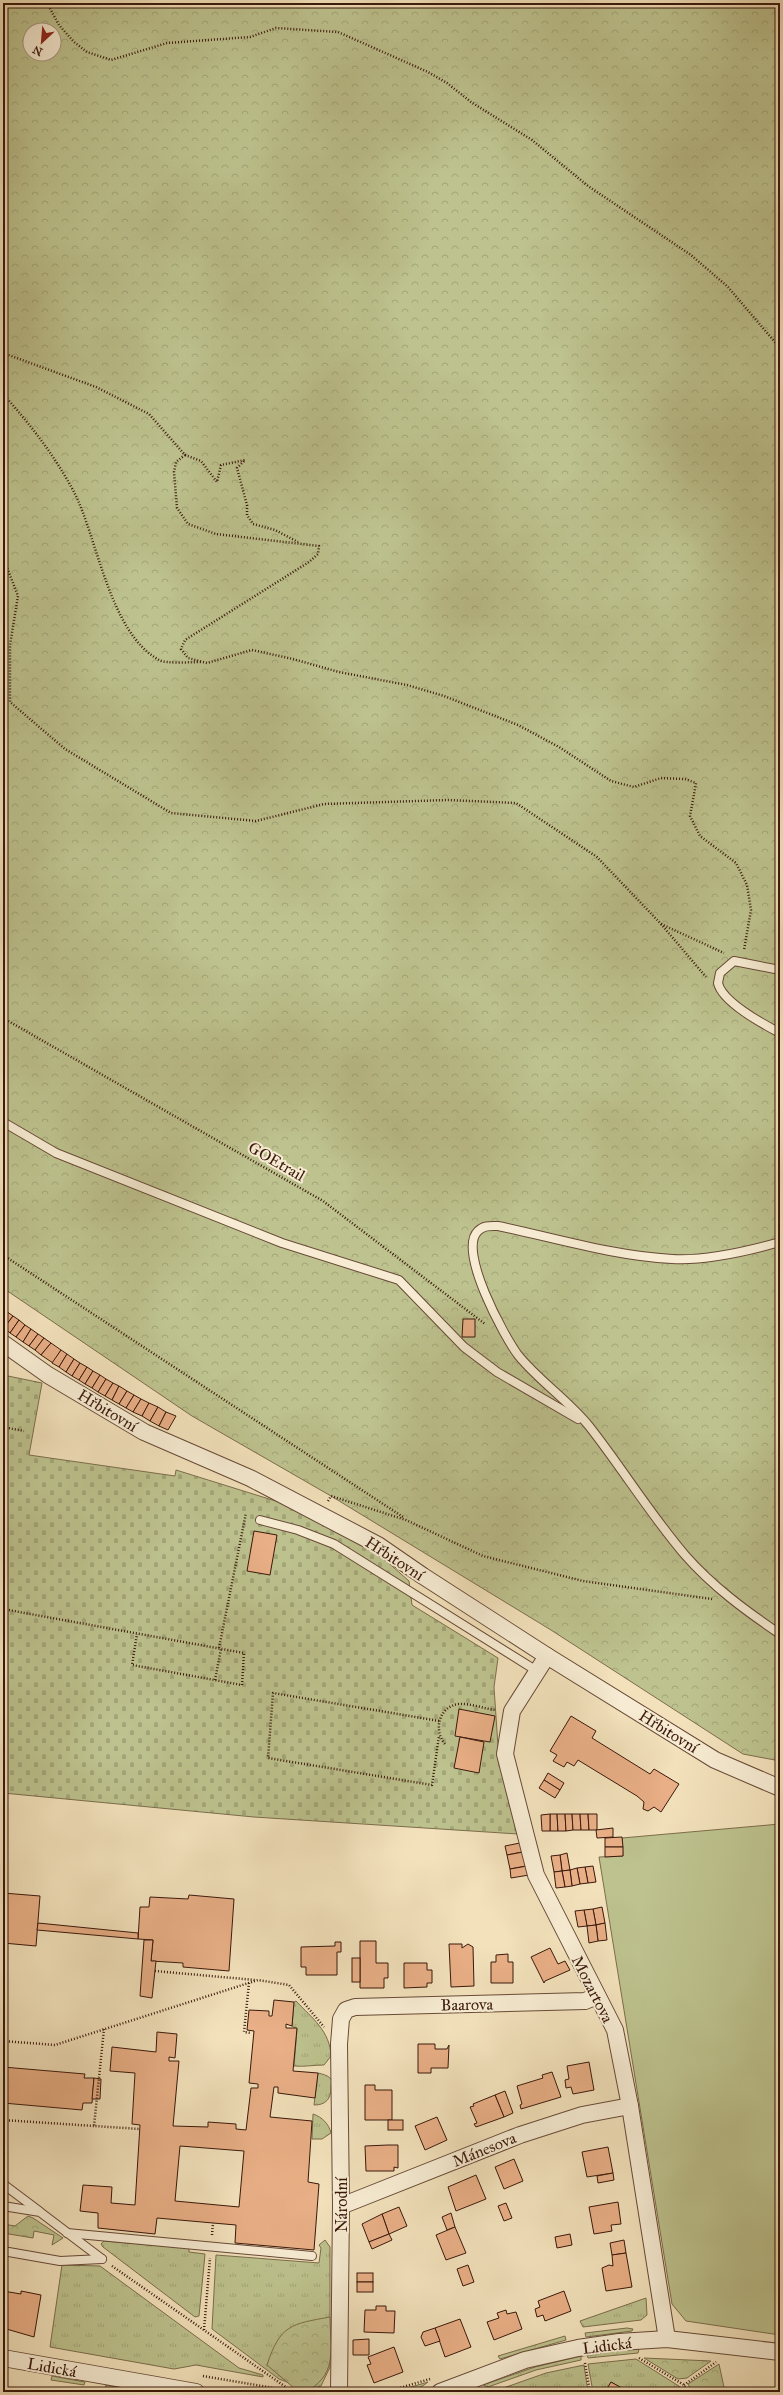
<svg xmlns="http://www.w3.org/2000/svg" width="783" height="2395" viewBox="0 0 783 2395" font-family="'IM FELL Great Primer',serif">
  <defs>
    <pattern id="grass-tufts" width="24" height="20" patternUnits="userSpaceOnUse"><rect width="24" height="20" fill="#bdc28e"/><path d="M3 7l-1-3M5 7V3M7 7l1-3M15 17l-1-3M17 17v-4M19 17l1-3" fill="none" stroke="#a3a679"/></pattern>
    <pattern id="forest-crowns" width="20" height="18" patternUnits="userSpaceOnUse"><rect width="20" height="18" fill="#bdc28e"/><path d="M2 6a3 3 0 1 1 6 0M12 15a3 3 0 1 1 6 0" fill="none" stroke="#a3a679"/></pattern>
    <pattern id="cemetery-stones" width="16" height="16" patternUnits="userSpaceOnUse"><rect width="16" height="16" fill="#bdc28e"/><path d="M2 7V4a2 2 0 0 1 4 0v3zM10 15v-3a2 2 0 0 1 4 0v3z" fill="#a3a679"/></pattern>
  </defs>
  <rect width="100%" height="100%" fill="#f2e1bb"/>
  <filter id="stains"><feTurbulence type="fractalNoise" baseFrequency=".005" numOctaves="4"/><feColorMatrix values="0 0 0 0 .2 0 0 0 0 .09 0 0 0 0 .02 0 0 0 .5 -.17"/></filter>
  <radialGradient id="worn" r=".72"><stop offset=".6" stop-color="#630" stop-opacity="0"/><stop offset="1" stop-color="#630" stop-opacity=".3"/></radialGradient>
  <g fill="url(#grass-tufts)" stroke="#7c6d4c">
    <path d="M296,2001c16,17 34,30 35,55l-7,9c-11,0 -20,2 -30,1l3,-37 -5,-3 2,-24z"/>
    <path d="M318,2073c4,1 9,2 12,5 3,3 1,5 1,9 0,12 -5,18 -17,18z"/>
    <path d="M313,2114c9,3 16,10 18,19l-9,6h-10z"/>
    <polygon points="325,2240 330,2247 330,2367 321,2386 309,2390 279,2379 212,2329 216,2255 319,2263 321,2248 319,2245"/>
    <polygon points="104,2241 189,2248 189,2252 205,2254 199,2316 195,2317 103,2247 101,2244"/>
    <polygon points="62,2265 100,2266 239,2368 263,2375 263,2377 196,2365 174,2369 50,2347"/>
    <polygon points="646,2298 647,2315 641,2320 583,2327 580,2321"/>
    <polygon points="627,2328 633,2329 632,2331 586,2337 585,2333"/>
    <polygon points="565,2336 566,2340 500,2359 498,2356"/>
    <polygon points="639,2349 638,2353 588,2358 587,2354"/>
    <polygon points="581,2356 581,2360 536,2370 488,2387 483,2385 535,2367"/>
    <polygon points="636,2359 682,2388 684,2392 629,2392 611,2382 605,2392 593,2392 588,2364"/>
    <polygon points="584,2365 588,2392 495,2391 546,2373"/>
    <polygon points="52,2376 85,2382 84,2385 51,2380"/>
    <path d="M428,2382c-11,9 -20,10 -34,10z"/>
    <polygon points="106,2385 139,2391 139,2392 105,2389"/>
  </g>
  <g fill="url(#forest-crowns)" stroke="#7c6d4c" fill-rule="evenodd">
    <path d="M3,3h776l1,2v1756l-37,-7 -192,-124 -220,-134 -139,-80 -189,-128zM30,30h24v24h-24z"/>
    <polygon points="28,2216 33,2218 63,2238 52,2245 54,2235 34,2231 33,2238 3,2233 3,2224 15,2226"/>
    <path d="M330,2317c0,31 8,55 -21,73l-15,-2 -27,-23c13,-40 24,-41 63,-48z"/>
    <polygon points="644,2358 711,2361 687,2378 678,2379"/>
    <polygon points="719,2364 725,2392 692,2392 688,2384"/>
  </g>
  <polygon fill="url(#cemetery-stones)" stroke="#7c6d4c" points="3,1375 42,1383 29,1455 175,1476 176,1470 282,1503 376,1552 409,1581 412,1605 498,1658 494,1687 499,1761 518,1834 254,1817 3,1793"/>
  <polygon fill="#bdc28e" stroke="#7c6d4c" points="780,1824 780,2335 686,2321 672,2304 599,1857 623,1856 622,1838"/>
  <g fill="#e9af86" stroke="#3a180b" fill-rule="evenodd">
    <polygon points="6,1311 13,1316 4,1328 3,1316"/>
    <polygon points="13,1316 19,1320 10,1333 4,1328"/>
    <polygon points="463,1319 475,1319 475,1337 462,1337"/>
    <polygon points="19,1320 25,1325 16,1337 10,1333"/>
    <polygon points="25,1325 31,1329 23,1342 16,1337"/>
    <polygon points="31,1329 38,1334 29,1346 23,1342"/>
    <polygon points="38,1334 44,1338 35,1350 29,1346"/>
    <polygon points="44,1338 51,1343 41,1355 35,1350"/>
    <polygon points="51,1343 61,1350 53,1363 41,1355"/>
    <polygon points="61,1350 67,1354 59,1367 52,1363"/>
    <polygon points="67,1354 74,1359 66,1372 59,1367"/>
    <polygon points="74,1359 80,1363 72,1376 66,1372"/>
    <polygon points="80,1363 87,1367 79,1380 72,1376"/>
    <polygon points="87,1367 93,1371 85,1384 79,1380"/>
    <polygon points="93,1371 100,1375 92,1388 85,1384"/>
    <polygon points="100,1375 106,1379 98,1392 92,1388"/>
    <polygon points="106,1379 113,1383 105,1396 98,1392"/>
    <polygon points="113,1383 119,1386 112,1400 105,1396"/>
    <polygon points="119,1386 127,1391 119,1404 112,1400"/>
    <polygon points="127,1391 134,1395 126,1408 119,1404"/>
    <polygon points="134,1395 141,1399 133,1412 126,1408"/>
    <polygon points="141,1399 149,1403 142,1416 133,1412"/>
    <polygon points="149,1403 158,1407 150,1421 142,1416"/>
    <polygon points="158,1407 166,1412 159,1426 150,1421"/>
    <polygon points="166,1412 176,1416 168,1430 159,1426"/>
    <polygon points="254,1531 277,1535 270,1575 247,1571"/>
    <polygon points="459,1709 495,1716 490,1742 455,1736"/>
    <polygon points="571,1716 596,1731 592,1738 650,1774 654,1769 679,1784 661,1812 654,1807 648,1811 643,1809 644,1802 637,1796 578,1760 574,1766 567,1762 564,1767 553,1761 557,1755 550,1751"/>
    <polygon points="460,1737 484,1742 479,1773 454,1768"/>
    <polygon points="548,1773 564,1783 560,1790 544,1780"/>
    <polygon points="544,1780 560,1790 555,1798 539,1788"/>
    <polygon points="550,1814 557,1814 558,1831 550,1831"/>
    <polygon points="550,1814 550,1831 542,1831 541,1815"/>
    <polygon points="557,1814 565,1814 566,1831 558,1831"/>
    <polygon points="565,1814 572,1814 573,1830 566,1831"/>
    <polygon points="572,1814 580,1814 581,1830 573,1830"/>
    <polygon points="580,1814 588,1814 589,1830 581,1830"/>
    <polygon points="588,1814 597,1814 597,1830 589,1830"/>
    <polygon points="613,1828 613,1837 597,1838 596,1830"/>
    <polygon points="622,1837 623,1847 605,1847 605,1838"/>
    <polygon points="520,1843 522,1852 507,1855 505,1846"/>
    <polygon points="605,1847 623,1847 623,1856 605,1857"/>
    <polygon points="523,1852 526,1866 510,1869 507,1855"/>
    <polygon points="567,1853 570,1870 562,1871 560,1855"/>
    <polygon points="560,1855 562,1871 554,1872 551,1856"/>
    <polygon points="527,1866 529,1875 511,1878 510,1869"/>
    <polygon points="593,1866 596,1882 588,1883 585,1867"/>
    <polygon points="585,1867 588,1883 580,1884 577,1868"/>
    <polygon points="577,1868 580,1884 572,1886 570,1870"/>
    <polygon points="570,1870 572,1886 565,1887 562,1871"/>
    <polygon points="562,1871 565,1887 556,1888 554,1872"/>
    <polygon points="3,1893 40,1896 36,1946 3,1943"/>
    <polygon points="189,1895 234,1899 229,1971 183,1967 183,1963 151,1961 153,1940 138,1939 140,1907 149,1907 150,1897 188,1899"/>
    <polygon points="602,1907 605,1923 596,1925 593,1909"/>
    <polygon points="593,1909 596,1925 587,1926 584,1910"/>
    <polygon points="584,1910 587,1926 578,1927 575,1911"/>
    <polygon points="38,1923 138,1933 138,1939 37,1930"/>
    <polygon points="605,1923 607,1940 598,1941 596,1925"/>
    <polygon points="596,1925 598,1941 589,1943 587,1926"/>
    <polygon points="144,1940 153,1940 151,1961 156,1961 152,1998 140,1996"/>
    <polygon points="360,1941 376,1941 376,1963 388,1963 388,1978 384,1978 384,1988 360,1988"/>
    <polygon points="335,1942 341,1942 341,1952 337,1952 337,1975 306,1975 306,1967 301,1967 301,1947 335,1946"/>
    <polygon points="449,1944 462,1944 462,1948 468,1944 473,1947 474,1986 451,1987"/>
    <polygon points="550,1948 558,1964 565,1961 570,1970 545,1981 544,1983 531,1957"/>
    <polygon points="508,1954 508,1962 513,1962 513,1983 491,1983 491,1962 496,1962 496,1955"/>
    <rect x="352" y="1958" width="8" height="24"/>
    <polygon points="404,1963 427,1963 427,1970 432,1970 432,1983 427,1983 427,1987 404,1988"/>
    <path d="M274,2000l20,2 -2,24 -6,-2v4h11l-4,43 25,2 -3,25 -37,-5v-6h-4l-4,30 42,4 -4,61 11,2 -5,66 -79,-7 1,-18 -23,-2 -56,-5 -2,16 -57,-6v-15l-18,-2 3,-26 29,2 -1,16 24,2 5,-80 -8,-1 3,-51 -25,-2 2,-24 44,5 1,-20 20,2 -2,24 -6,-1v4h10l-6,65 35,1v-5l28,2v5l10,1 5,-42h7v-4l-9,-1 5,-52 -7,-1 2,-20 20,1v5h3zM180,2146l64,5 -5,56 -64,-6z"/>
    <polygon points="418,2044 435,2044 435,2049 447,2049 449,2045 448,2068 431,2068 431,2073 418,2073"/>
    <polygon points="589,2062 594,2090 573,2094 571,2087 566,2088 565,2080 569,2079 567,2066"/>
    <polygon points="3,2067 85,2074 84,2078 94,2078 92,2103 83,2103 82,2110 3,2103"/>
    <polygon points="552,2072 561,2097 521,2109 520,2105 522,2104 517,2086 543,2078 542,2075"/>
    <polygon points="94,2078 101,2079 100,2099 92,2099"/>
    <polygon points="365,2085 375,2085 375,2090 392,2090 392,2120 365,2120"/>
    <polygon points="505,2091 513,2113 504,2117 495,2095"/>
    <polygon points="495,2095 504,2117 476,2127 474,2124 477,2123 470,2107 474,2106 473,2104"/>
    <polygon points="437,2117 447,2140 425,2150 415,2126"/>
    <rect x="388" y="2120" width="15" height="10"/>
    <polygon points="388,2145 398,2145 398,2168 394,2167 394,2171 366,2171 365,2146"/>
    <polygon points="608,2147 613,2173 587,2177 582,2152"/>
    <polygon points="514,2159 523,2181 504,2189 495,2167"/>
    <polygon points="613,2173 614,2180 598,2183 597,2176"/>
    <polygon points="476,2175 486,2199 456,2211 448,2187"/>
    <polygon points="618,2202 621,2224 611,2225 612,2231 594,2234 589,2207"/>
    <polygon points="506,2203 512,2218 504,2221 498,2206"/>
    <polygon points="399,2207 407,2226 389,2234 382,2214"/>
    <polygon points="451,2213 455,2227 447,2230 442,2217"/>
    <polygon points="382,2214 389,2234 369,2242 362,2224"/>
    <polygon points="455,2227 466,2253 446,2260 436,2235"/>
    <polygon points="389,2234 392,2240 372,2249 369,2242"/>
    <polygon points="570,2234 572,2245 557,2248 555,2237"/>
    <polygon points="624,2240 626,2253 612,2255 610,2243"/>
    <polygon points="626,2253 632,2287 606,2291 602,2268 609,2265 613,2266 612,2255"/>
    <polygon points="468,2265 474,2282 463,2286 457,2269"/>
    <rect x="357" y="2273" width="16" height="9"/>
    <rect x="357" y="2282" width="16" height="10"/>
    <polygon points="3,2291 21,2294 21,2291 41,2295 34,2337 3,2328"/>
    <polygon points="564,2291 571,2311 545,2321 543,2315 537,2317 535,2309 540,2307 538,2301"/>
    <polygon points="376,2306 386,2306 386,2311 395,2311 394,2333 364,2332 365,2310 376,2310"/>
    <polygon points="506,2310 507,2314 516,2312 522,2329 494,2340 487,2322 499,2318 497,2313"/>
    <polygon points="460,2319 471,2347 445,2357 435,2328"/>
    <polygon points="435,2328 440,2341 425,2346 421,2337 423,2332"/>
    <polygon points="369,2339 369,2355 353,2355 353,2340"/>
    <polygon points="394,2347 403,2372 374,2383 367,2365 371,2364 368,2357"/>
    <polygon points="611,2382 629,2392 605,2392"/>
  </g>
  <g fill="none" stroke-linecap="round" stroke-linejoin="round">
    <defs>
      <g id="service">
        <path d="M780,970l-46,-9 -14,12 -2,10c4,19 45,41 62,50"/>
        <polyline points="3,1122 56,1153 282,1243 399,1280 464,1347 497,1372 578,1419"/>
        <path d="M780,1242c-32,9 -75,19 -108,17 -58,-3 -117,-21 -174,-33 -7,0 -14,-1 -20,5 -21,19 26,105 40,124 21,26 50,45 71,71 33,42 61,88 96,129 27,31 61,56 95,79"/>
        <polyline points="260,1520 298,1530 334,1544 537,1671"/>
        <polyline points="3,2184 39,2211"/>
        <polyline points="3,2206 40,2212 102,2259"/>
        <polyline points="67,2233 312,2256"/>
        <polyline points="3,2251 60,2261 102,2259"/>
      </g>
      <g id="minor">
        <polyline points="3,1343 48,1375 144,1432 250,1478 378,1545 423,1576 547,1656 715,1760 780,1788"/>
        <polyline points="547,1656 512,1711 505,1754 536,1875 615,2030 630,2106 667,2339"/>
        <polyline points="341,2206 520,2135 582,2115 630,2106"/>
        <polyline points="3,2358 196,2392"/>
        <polyline points="339,2392 341,2206 339,2044 341,2019 346,2010 355,2007 585,2001 597,1996"/>
        <polyline points="440,2392 525,2360 578,2348 619,2342 667,2339 780,2352"/>
      </g>
    </defs>
    <use href="#service" stroke="#684a37" stroke-width="10"/>
    <use href="#minor" stroke="#684a37" stroke-width="18"/>
    <g stroke="#3a180b" stroke-width="2.5" stroke-dasharray="1 2" stroke-linecap="butt">
      <polyline points="47,3 59,25 74,42 87,52 111,60 167,43 250,37 276,28 338,32 428,72 447,83 471,102 532,140 588,186 691,255 728,287 780,348"/>
      <polyline points="3,353 96,387 149,414 185,455 176,462 174,472 177,508 188,524 216,534 319,546 318,554 309,562 185,640 181,649 188,658 207,663 252,650 293,659 339,672 407,685 444,696 518,725 559,747 611,781 634,787 661,778 685,779 696,783 690,816 700,836 736,863 747,885 751,910 744,950"/>
      <path d="M3,394c27,30 52,62 71,98 24,47 35,140 85,168 7,4 33,2 42,2"/>
      <polyline points="185,455 201,461 217,482 221,465 245,460 237,468 247,505 247,515 253,524 275,530 298,542"/>
      <polyline points="3,557 18,596 10,645 10,702 65,749 171,813 256,821 324,804 448,800 516,803 597,857 661,924 706,977"/>
      <polyline points="661,924 724,953"/>
      <polyline points="3,1018 323,1201 485,1324"/>
      <polyline points="3,1255 403,1517"/>
      <polyline points="3,1427 24,1431"/>
      <polyline points="328,1501 331,1496 406,1520 483,1556 583,1581 712,1599"/>
      <polyline points="3,1609 244,1653 242,1685 132,1665 137,1634"/>
      <polyline points="219,1648 246,1513"/>
      <polyline points="215,1680 221,1649"/>
      <polyline points="439,1721 273,1693 268,1758 432,1785 439,1736"/>
      <path d="M445,1744c-12,-14 -6,-38 14,-40 11,-1 26,5 37,6"/>
      <polyline points="155,1971 255,1980"/>
      <polyline points="249,1983 244,2032 251,2033"/>
      <polyline points="104,2029 94,2126 140,2129"/>
      <polyline points="3,2041 55,2045 258,1980 289,1985 324,2027"/>
      <polyline points="3,2120 94,2126"/>
      <polyline points="212,2235 213,2223"/>
      <polyline points="112,2266 290,2390"/>
      <polyline points="204,2330 210,2258"/>
      <polyline points="639,2358 684,2385 686,2392"/>
      <polyline points="585,2363 590,2392"/>
      <polyline points="203,2376 292,2391"/>
      <polyline points="684,2385 716,2362"/>
      <polyline points="386,2392 430,2379"/>
    </g>
    <use href="#service" stroke="#f7ecd3" stroke-width="8"/>
    <use href="#minor" stroke="#f7ecd3" stroke-width="16"/>
  </g>
  <g text-anchor="middle" stroke-width="4" stroke-linejoin="round" paint-order="stroke">
    <g font-size="16" fill="#3a180b" stroke="#f7ecd3">
      <text transform="translate(277 1161) rotate(30)" y="6">GOEtrail</text>
      <text transform="translate(108 1410) rotate(31)" y="6">Hřbitovní</text>
      <text transform="translate(395 1558) rotate(33)" y="6">Hřbitovní</text>
      <text transform="translate(669 1731) rotate(32)" y="6">Hřbitovní</text>
      <text transform="translate(593 1989) rotate(63)" y="6">Mozartova</text>
      <text transform="translate(467 2004) rotate(-1)" y="6">Baarova</text>
      <text transform="translate(484 2149) rotate(-22)" y="6">Mánesova</text>
      <text transform="translate(341 2205) rotate(-90)" y="6">Národní</text>
      <text transform="translate(607 2345) rotate(-7)" y="6">Lidická</text>
      <text transform="translate(52 2367) rotate(10)" y="6">Lidická</text>
    </g>
  </g>
  <rect width="783" height="2395" fill="none" stroke="#f2e1bb" stroke-width="16"/>
  <rect x="4" y="4" width="775" height="2387" fill="none" stroke="#3a180b" stroke-width="2"/>
  <rect x="8" y="8" width="767" height="2379" fill="none" stroke="#3a180b"/>
  <g transform="translate(42 42) rotate(206)"><circle r="19" fill="#f7ecd3" stroke="#ab9783"/>
  <path d="M0-3L7 15L0 10L-7 15Z" fill="#8f2418"/>
  <text y="-6" font-size="11" font-weight="bold" text-anchor="middle" fill="#3a180b">N</text>
  </g>
  <rect width="100%" height="100%" filter="url(#stains)"/>
  <rect width="100%" height="100%" fill="url(#worn)"/>
</svg>
